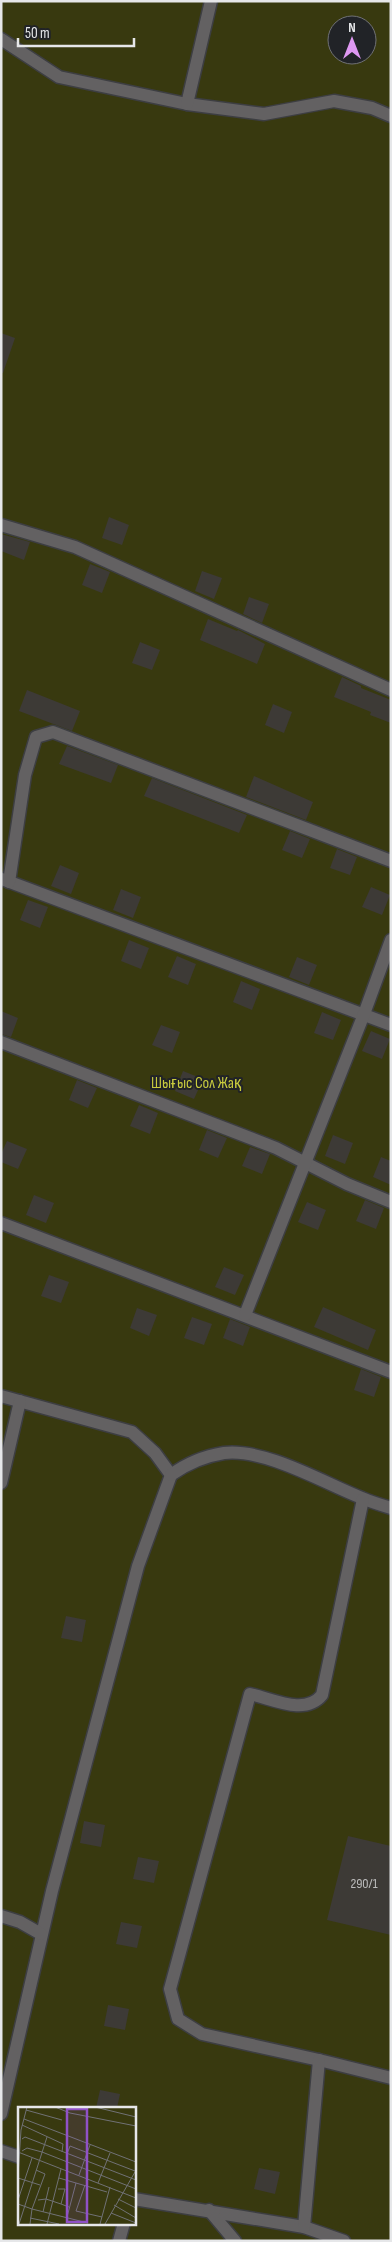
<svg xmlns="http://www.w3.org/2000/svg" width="392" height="2242" viewBox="0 0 392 2242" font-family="'Sofia Sans Condensed',sans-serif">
  <rect width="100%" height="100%" fill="#212327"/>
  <path fill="#38390f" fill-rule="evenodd" d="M1,1h390v2240h-390zM337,25h30v30h-30zM19,2108h115v115h-115z"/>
  <g fill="#3d3a36">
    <polygon points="1,333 15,338 3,373 1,373"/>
    <polygon points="109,517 129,525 122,545 102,538"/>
    <polygon points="1,534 30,542 24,560 1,551"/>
    <polygon points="90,564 110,572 102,593 82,585"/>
    <polygon points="202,571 222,578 214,599 195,591"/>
    <polygon points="249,597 269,604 262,623 243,614"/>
    <polygon points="208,619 237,631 238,630 265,644 257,664 200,640"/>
    <polygon points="140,642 160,650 152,670 132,663"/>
    <polygon points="342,677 361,686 361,688 391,700 391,723 370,715 371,712 334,697"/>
    <polygon points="27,690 80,711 72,731 19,711"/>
    <polygon points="273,704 292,712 284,733 265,725"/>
    <polygon points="67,746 118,765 111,783 59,764"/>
    <polygon points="254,776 313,802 306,820 246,797"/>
    <polygon points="152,778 247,815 239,833 144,796"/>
    <polygon points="290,831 310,839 302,858 282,850"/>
    <polygon points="337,849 357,857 350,875 330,868"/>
    <polygon points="60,865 79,873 71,894 51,886"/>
    <polygon points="371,887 390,895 382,915 362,907"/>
    <polygon points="121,889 141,897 133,918 113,910"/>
    <polygon points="28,900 48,907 40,928 20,920"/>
    <polygon points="129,940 149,948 141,969 121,961"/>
    <polygon points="177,956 196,964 188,985 168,977"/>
    <polygon points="297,957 317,965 309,985 289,977"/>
    <polygon points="241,981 260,989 252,1010 233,1002"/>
    <polygon points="1,1011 18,1018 11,1037 1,1034"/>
    <polygon points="322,1012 341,1020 333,1040 314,1033"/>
    <polygon points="161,1025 180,1032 172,1053 152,1045"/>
    <polygon points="371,1031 390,1039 382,1059 362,1051"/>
    <polygon points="183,1071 203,1079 194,1099 175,1091"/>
    <polygon points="77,1080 97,1088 88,1108 69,1100"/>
    <polygon points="139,1105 158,1113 150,1134 130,1126"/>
    <polygon points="207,1130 227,1138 218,1158 199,1150"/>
    <polygon points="333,1135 353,1143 345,1164 325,1156"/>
    <polygon points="7,1141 27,1149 18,1169 1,1162 1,1154"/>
    <polygon points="250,1147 270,1154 262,1174 242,1166"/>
    <polygon points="381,1157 391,1161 391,1185 373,1177"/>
    <polygon points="34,1195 54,1203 46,1223 26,1215"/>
    <polygon points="365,1200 384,1208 376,1229 356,1221"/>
    <polygon points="307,1202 326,1210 318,1230 298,1222"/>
    <polygon points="224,1267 244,1275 235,1295 215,1287"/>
    <polygon points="49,1275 69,1282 61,1303 41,1296"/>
    <polygon points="323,1307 376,1330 368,1350 314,1327"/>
    <polygon points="137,1308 157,1315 149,1336 130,1328"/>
    <polygon points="192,1317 212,1324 204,1345 184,1338"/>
    <polygon points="230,1319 250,1327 243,1346 223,1338"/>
    <polygon points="361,1369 381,1377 374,1397 354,1390"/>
    <polygon points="66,1616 86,1620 82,1642 61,1638"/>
    <polygon points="84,1821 105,1825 101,1847 80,1843"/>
    <polygon points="348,1836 391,1846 391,1935 327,1920"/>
    <polygon points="138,1857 159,1861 154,1883 133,1879"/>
    <polygon points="121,1922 142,1926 137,1948 116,1944"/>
    <polygon points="108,2005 129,2009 125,2030 104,2026"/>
    <polygon points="100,2090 120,2094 117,2108 96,2108"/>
    <polygon points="259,2168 280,2172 275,2194 254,2189"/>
  </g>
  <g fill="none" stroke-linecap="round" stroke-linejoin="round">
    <defs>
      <g id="street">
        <polyline points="1,39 59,77 187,104 264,114 334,101 372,108 391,116"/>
        <polyline points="187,104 211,1"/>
        <polyline points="1,525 75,547 391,690"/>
        <polyline points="2,879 391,1025"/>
        <polyline points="9,882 25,775 36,737 53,732 391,861"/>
        <polyline points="1,1042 276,1148 347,1184 391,1202"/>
        <polyline points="1,1223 391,1372"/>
        <polyline points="245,1315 364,1014 391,940"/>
        <polyline points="1,1396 132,1432 155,1453 171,1475 138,1566 52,1891 1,2114"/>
        <path d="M171,1475c15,-11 34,-19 53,-22 41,-5 100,30 138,45 9,4 19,7 29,10"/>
        <polyline points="1,1483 20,1401"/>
        <path d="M363,1499l-41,196c-17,21 -49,4 -72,-1l-80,295 8,30 24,15 117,26 72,18"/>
        <polyline points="1,1916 20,1922 41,1934"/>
        <polyline points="1,2151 19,2157"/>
        <polyline points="134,2199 304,2227 344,2241"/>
        <polyline points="209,2210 235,2241"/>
        <polyline points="304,2227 319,2060"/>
        <polyline points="119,2241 124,2223"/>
      </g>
    </defs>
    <use href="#street" stroke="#3d3e42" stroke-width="15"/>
    <use href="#street" stroke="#636162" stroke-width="12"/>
  </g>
  <g text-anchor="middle" stroke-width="4" stroke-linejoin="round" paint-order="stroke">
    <g font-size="14" fill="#bcbcbc">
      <text x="364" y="1888">290/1</text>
    </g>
    <g font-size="16" fill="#cacc3e" stroke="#212327">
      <text x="196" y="1088">Шығыс Сол Жақ</text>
    </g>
  </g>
  <g transform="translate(18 2107)">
    <rect width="118" height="118" fill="#212327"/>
    <path d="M0,0h117v117h-117z" fill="#38390f"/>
    <path fill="none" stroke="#707175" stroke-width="1" d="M37,0l15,6 66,13M77,0l41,10M8,3l36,10M6,12l112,43M4,18l41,19 -1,8M4,32l3,-2 111,43M4,44l5,-3 15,4 94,37M0,45l118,46M49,47l3,-8 65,25M18,63l9,4 -13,35 56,14M61,68l11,-30M0,69l3,-46 6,-23M0,71l22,7M41,71l17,5 -9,34M58,76l31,9M80,76l12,-30M67,78l-9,26 26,6M40,82h7l-4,15 8,3M100,92l18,9M0,93l14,-42M20,93l8,-1 15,5M0,97l14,5 -2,15M96,98l22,13M25,105l6,-25M93,106l25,10M12,111l29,6M1,117l28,-87M29,117l14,-55M82,117l10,-37M87,117l30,-52"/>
    <path fill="#9051c7" fill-opacity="0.15" stroke="#9051c7" stroke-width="2.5" d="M49,2h20v113h-20z"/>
    <rect width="118" height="118" fill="none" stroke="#e6e7e9" stroke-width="2.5"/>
  </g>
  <rect width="392" height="2242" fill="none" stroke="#e6e7e9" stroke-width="5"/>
  <g transform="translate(352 40)"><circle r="24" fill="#212327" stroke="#707175"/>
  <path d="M0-4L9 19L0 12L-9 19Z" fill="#de98f2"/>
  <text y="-8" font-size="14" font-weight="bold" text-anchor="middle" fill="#e6e7e9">N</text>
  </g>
  <path d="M18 38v8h116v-8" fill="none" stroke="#e6e7e9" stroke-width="2.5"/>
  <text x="25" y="38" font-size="15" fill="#e6e7e9" stroke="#212327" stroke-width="4" paint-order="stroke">50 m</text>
</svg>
